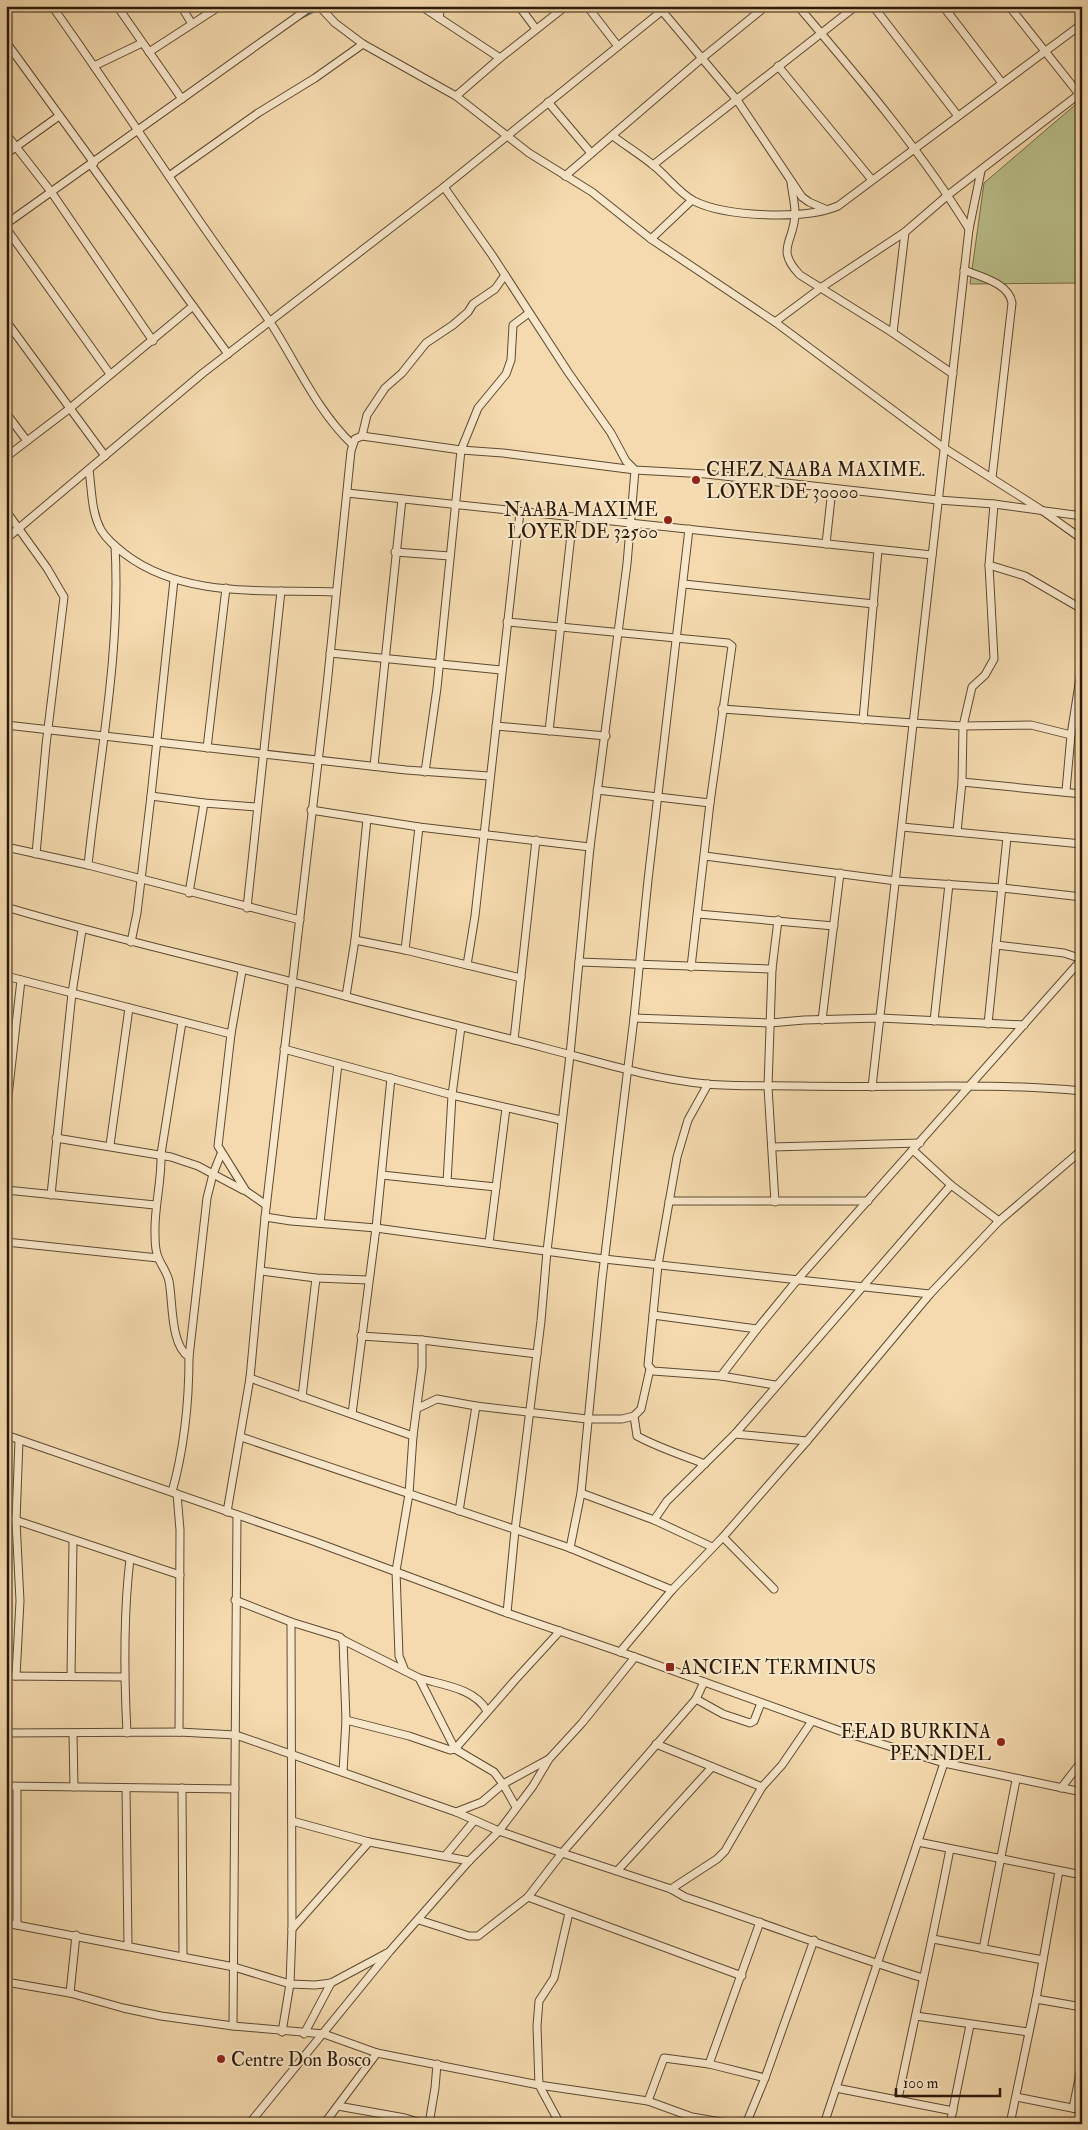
<svg xmlns="http://www.w3.org/2000/svg" width="1088" height="2130" viewBox="0 0 1088 2130" font-family="'IM FELL Double Pica',serif">
  <rect width="100%" height="100%" fill="#f4daae"/>
  <filter id="stains"><feTurbulence type="fractalNoise" baseFrequency=".004" numOctaves="4"/><feColorMatrix values="0 0 0 0 .2 0 0 0 0 .09 0 0 0 0 .02 0 0 0 .5 -.17"/></filter>
  <radialGradient id="worn" r=".72"><stop offset=".6" stop-color="#630" stop-opacity="0"/><stop offset="1" stop-color="#630" stop-opacity=".3"/></radialGradient>
  <polygon fill="#bbc08b" stroke="#746d4a" points="1082,99 1082,283 970,284 984,183"/>
  <g fill="none" stroke-linecap="round" stroke-linejoin="round">
    <polyline stroke="#6f7a6b" stroke-width="2" points="299,19 319,9"/>
    <defs>
      <g id="minor">
        <path d="M52,6c49,69 96,140 144,210 24,35 50,70 74,106 26,40 47,89 82,122"/>
        <polyline points="117,6 182,99"/>
        <polyline points="181,6 192,24"/>
        <polyline points="319,6 335,23 363,44 456,96 529,153 592,192 651,239 775,322 944,448 1040,509 1082,539"/>
        <polyline points="421,6 500,58"/>
        <polyline points="519,6 536,29"/>
        <polyline points="587,6 617,45"/>
        <polyline points="658,6 737,100 802,197 809,202 825,209"/>
        <path d="M798,6c60,71 122,143 171,223"/>
        <polyline points="873,6 958,116"/>
        <polyline points="943,6 1002,83"/>
        <polyline points="1009,6 1079,94"/>
        <polyline points="1080,6 1082,8"/>
        <polyline points="439,18 441,6"/>
        <polyline points="6,42 94,163"/>
        <polyline points="149,52 220,6"/>
        <polyline points="94,66 142,43"/>
        <polyline points="778,66 872,180"/>
        <polyline points="456,96 500,58 566,6"/>
        <polyline points="548,102 591,153"/>
        <polyline points="6,134 52,193 153,341"/>
        <path d="M613,136c13,10 28,19 40,29 14,11 26,28 41,36 32,16 111,19 144,5l244,-182"/>
        <polyline points="6,154 59,116"/>
        <polyline points="653,165 856,6"/>
        <polyline points="169,176 258,113 315,78 363,44"/>
        <polyline points="565,176 701,59 766,6"/>
        <path d="M791,182c1,10 4,21 4,31 0,29 -21,35 5,62l93,58 60,41"/>
        <polyline points="444,187 492,255 568,372 611,433 626,461 635,470 627,564 590,847 570,1055 547,1251 541,1321 515,1530 507,1613"/>
        <polyline points="6,224 312,6"/>
        <polyline points="6,228 110,374"/>
        <polyline points="651,239 692,200"/>
        <path d="M964,270c17,7 45,13 48,33l-20,175"/>
        <polyline points="193,306 228,354"/>
        <polyline points="6,321 105,456"/>
        <polyline points="775,322 822,287 905,232 948,195 1082,92"/>
        <polyline points="893,333 905,232"/>
        <polyline points="6,413 27,441"/>
        <polyline points="362,436 367,415 385,388 402,373 426,343 453,325 468,312 473,304 495,289 505,275"/>
        <polyline points="6,457 69,409 193,306 91,165"/>
        <path d="M89,470c3,21 2,41 12,60 6,10 15,17 24,24 59,45 141,35 211,38"/>
        <polyline points="347,493 932,555"/>
        <polyline points="6,511 47,568 64,597 46,745 36,854"/>
        <polyline points="6,539 203,373 444,187 668,6"/>
        <polyline points="826,544 832,489"/>
        <polyline points="395,552 450,556"/>
        <polyline points="989,565 1025,576 1082,609"/>
        <polyline points="684,584 874,604"/>
        <polyline points="507,622 728,643 732,646 710,803 691,967"/>
        <polyline points="330,653 501,670"/>
        <polyline points="722,709 913,723 963,726 1031,725 1071,735"/>
        <polyline points="863,720 878,550"/>
        <polyline points="6,725 406,770 489,776"/>
        <polyline points="496,726 606,736"/>
        <polyline points="549,731 573,517"/>
        <polyline points="207,748 226,588"/>
        <polyline points="374,766 402,499"/>
        <polyline points="425,772 437,688 461,450 478,408 506,374 511,360 513,325 529,313"/>
        <polyline points="962,782 1082,794"/>
        <polyline points="597,790 710,803"/>
        <polyline points="1066,791 1071,735 1082,665"/>
        <polyline points="151,796 204,803 257,807"/>
        <polyline points="311,810 419,827 590,847"/>
        <polyline points="902,827 1082,844"/>
        <polyline points="957,832 962,782 963,726 972,687 985,675 994,659 989,565 994,504"/>
        <polyline points="6,847 88,865 300,920"/>
        <polyline points="705,856 896,881 1002,888 1082,897"/>
        <path d="M88,865c11,-106 33,-212 27,-319"/>
        <polyline points="189,893 204,803"/>
        <path d="M6,907c113,34 228,58 342,90 65,18 132,34 197,51 54,14 107,31 162,36 31,3 62,1 94,2 93,2 187,-4 281,5"/>
        <polyline points="247,908 281,591"/>
        <polyline points="698,914 834,926"/>
        <polyline points="355,940 405,950 521,978"/>
        <polyline points="131,942 137,913 151,796 174,580"/>
        <polyline points="996,945 1064,953 1082,959"/>
        <polyline points="405,950 419,827"/>
        <polyline points="579,962 772,969"/>
        <polyline points="467,965 475,916 520,512"/>
        <polyline points="242,971 231,1034 218,1146 246,1191 266,1205"/>
        <polyline points="6,976 231,1034"/>
        <polyline points="346,996 355,940 367,819"/>
        <polyline points="634,1018 770,1023 804,1020 880,1018 1024,1025"/>
        <polyline points="822,1020 840,873"/>
        <polyline points="934,1021 949,884"/>
        <polyline points="988,1024 1007,837"/>
        <polyline points="514,1040 536,840"/>
        <polyline points="284,1049 452,1095 561,1120"/>
        <polyline points="708,1084 688,1120 677,1157 658,1265 648,1365 653,1371 721,1376 775,1385"/>
        <polyline points="872,1087 969,229 981,171"/>
        <polyline points="6,1114 21,980"/>
        <polyline points="56,1138 171,1157 198,1166 243,1190"/>
        <polyline points="110,1145 129,1008"/>
        <polyline points="772,1147 920,1143"/>
        <polyline points="913,1150 951,1185 999,1221"/>
        <polyline points="382,1175 447,1182 452,1095 461,1027"/>
        <polyline points="447,1182 496,1187"/>
        <polyline points="6,1190 155,1205"/>
        <polyline points="51,1195 72,993 82,930"/>
        <polyline points="669,1201 868,1201"/>
        <polyline points="775,1202 768,1087 772,969 778,920"/>
        <polyline points="265,1217 291,1221 376,1228 604,1259 930,1294"/>
        <polyline points="320,1223 338,1064"/>
        <polyline points="6,1242 158,1258"/>
        <polyline points="489,1243 506,1108"/>
        <polyline points="261,1271 316,1278 368,1280"/>
        <polyline points="653,1315 757,1329"/>
        <polyline points="361,1336 422,1340 537,1354"/>
        <polyline points="422,1340 422,1367 413,1436 409,1494 396,1571 399,1656 405,1671 419,1678 455,1749 494,1772 503,1784 516,1807"/>
        <polyline points="189,1357 207,1198 213,1174 221,1154"/>
        <polyline points="721,1376 757,1329 798,1279 1082,959"/>
        <polyline points="250,1378 413,1436"/>
        <polyline points="302,1397 316,1278"/>
        <polyline points="418,1408 437,1399 476,1406 587,1419 622,1419 634,1416 641,1409 650,1369"/>
        <polyline points="352,1414 376,1228 391,1078"/>
        <path d="M634,1416l3,20c22,12 45,19 68,28"/>
        <polyline points="735,1434 807,1441"/>
        <polyline points="6,1435 313,1541 507,1613 635,1657 843,1732 944,1763 1082,1792"/>
        <polyline points="241,1437 570,1548 672,1590"/>
        <path d="M172,1492c12,-43 17,-90 17,-135 -19,-12 -16,-56 -20,-76 -2,-9 -8,-16 -11,-24 -3,-7 -3,-15 -3,-23 -1,-27 7,-53 6,-80l21,-132"/>
        <polyline points="581,1493 654,1520 712,1547"/>
        <polyline points="177,1494 180,1530 179,1732"/>
        <polyline points="459,1511 476,1406"/>
        <polyline points="227,1512 250,1378 265,1217 327,685 351,451 355,439 362,436 461,450 503,453 635,470 706,474 938,500 994,504 1082,516"/>
        <polyline points="6,1517 180,1575"/>
        <polyline points="654,1520 667,1501 735,1434 951,1185"/>
        <polyline points="723,1537 774,1589"/>
        <polyline points="570,1548 581,1493 602,1279 634,1018 648,880 689,529"/>
        <polyline points="235,1600 291,1622 340,1637 343,1640 346,1720 343,1772"/>
        <polyline points="343,1640 405,1671"/>
        <polyline points="620,1652 672,1590 723,1537 807,1441 930,1294 999,1221 1082,1150"/>
        <polyline points="6,1676 123,1677"/>
        <polyline points="16,1676 20,1601 16,1521 19,1440"/>
        <polyline points="71,1676 73,1540"/>
        <path d="M419,1678c23,7 56,10 68,33"/>
        <polyline points="696,1699 723,1714 750,1723 754,1721 761,1703"/>
        <polyline points="346,1720 409,1736 450,1750 455,1749"/>
        <path d="M6,1733l173,-1 57,3 220,77 43,19 63,22 109,36 14,8c80,26 158,57 238,81"/>
        <path d="M127,1733c-3,-58 -4,-116 3,-174"/>
        <polyline points="73,1734 74,1787"/>
        <polyline points="656,1744 762,1787"/>
        <polyline points="455,1749 516,1679 560,1631"/>
        <polyline points="6,1786 235,1789"/>
        <polyline points="126,1788 128,1946"/>
        <polyline points="182,1788 183,1957"/>
        <polyline points="1061,1788 1082,1761"/>
        <polyline points="456,1812 482,1802 503,1784 549,1759"/>
        <polyline points="292,1821 369,1842 469,1861"/>
        <polyline points="918,1842 1082,1875"/>
        <polyline points="445,1856 474,1821"/>
        <polyline points="618,1870 712,1767"/>
        <polyline points="671,1889 717,1859 725,1851 762,1787 782,1765 812,1721"/>
        <polyline points="528,1897 742,1976"/>
        <polyline points="419,1920 469,1936 478,1936 528,1897 562,1853 696,1699 704,1682"/>
        <polyline points="760,1922 709,2064 765,2078"/>
        <polyline points="6,1923 234,1967 290,1984 315,1985 331,1983 387,1953"/>
        <polyline points="17,1925 17,1787"/>
        <polyline points="292,1929 369,1842"/>
        <polyline points="933,1939 1043,1960"/>
        <polyline points="983,1949 1016,1780"/>
        <polyline points="6,1982 70,1993 123,2008 161,2016 233,2026 324,2034 377,2053 539,2085 648,2101 692,2117 733,2124"/>
        <polyline points="70,1993 76,1935"/>
        <polyline points="1036,1999 1082,2007"/>
        <polyline points="916,2016 1028,2032"/>
        <polyline points="233,2026 237,1515"/>
        <polyline points="282,2032 290,1984 292,1929 291,1622"/>
        <polyline points="304,2034 331,1983"/>
        <polyline points="836,2088 953,2111"/>
        <polyline points="1016,2097 1082,2110"/>
        <path d="M898,2099c17,-83 36,-166 52,-250"/>
        <polyline points="648,2101 664,2058 709,2064"/>
        <polyline points="338,2106 405,2118 425,2124"/>
        <polyline points="1073,2108 1082,2064"/>
        <polyline points="249,2124 390,1951 469,1861 499,1831 533,1786 549,1759 582,1723 635,1657"/>
        <polyline points="324,2124 377,2053"/>
        <polyline points="429,2124 435,2088 437,2064"/>
        <polyline points="551,2124 558,2121"/>
        <polyline points="560,2124 539,2085 537,2026 539,2001 554,1978 569,1913"/>
        <polyline points="746,2124 765,2078 814,1940"/>
        <polyline points="824,2124 944,1763"/>
        <polyline points="950,2124 970,2025"/>
        <polyline points="1010,2124 1036,1999 1059,1871"/>
      </g>
    </defs>
    <use href="#minor" stroke="#5e4a32" stroke-width="9"/>
    <use href="#minor" stroke="#f8e7ca" stroke-width="7"/>
  </g>
  <g fill="#8f2418" stroke="#f8e7ca" stroke-width="2">
    <circle cx="696" cy="480" r="5"/>
    <circle cx="668" cy="520" r="5"/>
    <rect x="665" y="1662" width="10" height="10" rx="2.5"/>
    <circle cx="1001" cy="1742" r="5"/>
    <circle cx="221" cy="2059" r="5"/>
  </g>
  <g text-anchor="middle" stroke-width="4" stroke-linejoin="round" paint-order="stroke">
    <g font-size="19" fill="#2c1a09" stroke="#f8e7ca" text-anchor="start">
      <text x="706" y="476">CHEZ NAABA MAXIME.<tspan x="706" dy="22">LOYER DE 30000</tspan></text>
      <text x="658" y="516" text-anchor="end">NAABA MAXIME<tspan x="658" dy="22">LOYER DE 32500</tspan></text>
      <text x="680" y="1674">ANCIEN TERMINUS</text>
      <text x="991" y="1738" text-anchor="end">EEAD BURKINA<tspan x="991" dy="22">PENNDEL</tspan></text>
      <text x="231" y="2066">Centre Don Bosco</text>
    </g>
  </g>
  <rect width="1088" height="2130" fill="none" stroke="#f4daae" stroke-width="25"/>
  <rect x="8" y="8" width="1073" height="2115" fill="none" stroke="#2c1a09" stroke-width="2.5"/>
  <rect x="12" y="12" width="1063" height="2105" fill="none" stroke="#2c1a09"/>
  <path d="M896 2088v8h104v-8" fill="none" stroke="#2c1a09" stroke-width="2.5"/>
  <text x="903" y="2088" font-size="15" fill="#2c1a09" stroke="#f8e7ca" stroke-width="4" paint-order="stroke">100 m</text>
  <rect width="100%" height="100%" filter="url(#stains)"/>
  <rect width="100%" height="100%" fill="url(#worn)"/>
</svg>
